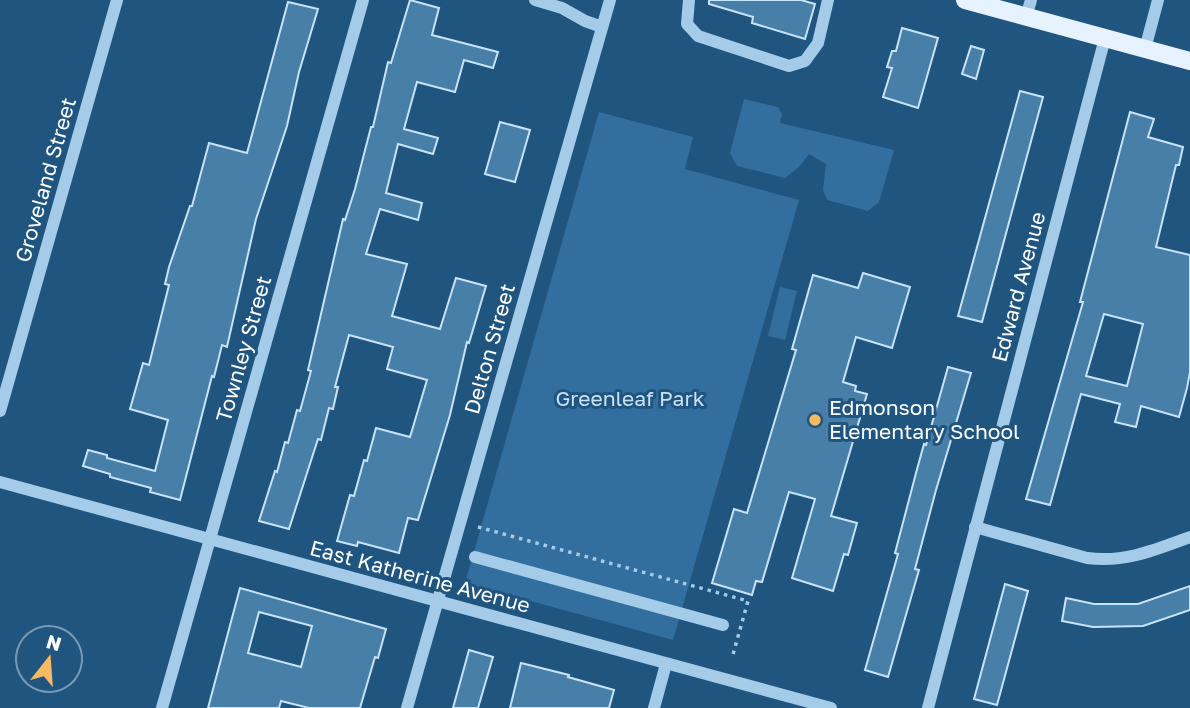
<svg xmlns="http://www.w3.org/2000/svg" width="1190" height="708" viewBox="0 0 1190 708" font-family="'Golos Text',sans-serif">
  <rect width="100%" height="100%" fill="#1f557f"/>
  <g fill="#336f9e">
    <polygon points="744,99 778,107 782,114 780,123 894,150 879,202 868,211 827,200 823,190 826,164 809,154 800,166 785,178 737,166 730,153"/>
    <polygon points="599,112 693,137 685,169 799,200 673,640 465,583"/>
    <polygon points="780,287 797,291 785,340 768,336"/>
  </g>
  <g fill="#487fa9" stroke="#c8e2f6" stroke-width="2" fill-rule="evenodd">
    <polygon points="410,0 439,8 432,35 498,52 493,68 464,60 455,92 417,82 404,129 438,138 433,154 398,144 386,193 422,203 418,220 380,209 366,254 407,264 392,316 440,329 456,278 486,286 469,343 467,342 450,415 418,520 408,518 399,553 358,542 357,546 337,541 350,495 354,496 364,460 367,461 376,428 410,437 427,380 387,369 393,347 349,335 335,387 338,387 333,409 329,408 321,440 318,439 289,529 259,521 275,471 277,472 285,442 288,443 297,410 300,411 311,371 308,370 343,219 345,220 355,189 371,127 373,127 388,62 391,63"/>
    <polygon points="709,0 801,0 815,4 805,39 752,23 753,17 709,4"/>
    <polygon points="288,2 318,9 299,72 287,126 256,219 227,347 222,345 214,377 212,376 180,500 150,492 151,488 110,477 110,474 83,466 88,450 107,455 107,458 155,471 168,420 130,409 143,363 149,365 169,285 165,284 169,267 190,206 192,206 209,143 247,153"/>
    <polygon points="902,28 938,38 918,108 883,97 892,68 887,67 892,51 896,51"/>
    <polygon points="971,46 984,50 976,79 962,74"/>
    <polygon points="1020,91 1043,97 982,322 958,316"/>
    <path d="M1130,112l24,7 -6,18 35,10 -4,18h-3l-20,82 34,8v117l-3,16 -8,29 -38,-11 -5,21 -21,-5 5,-18 -39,-10 -31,111 -24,-6 57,-197h-3zM1104,314l39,10 -16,62 -41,-10z"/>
    <polygon points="500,122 530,130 515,182 485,174"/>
    <polygon points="863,273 910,287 892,348 856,337 843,382 856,386 855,391 867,394 831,516 857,523 848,555 844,554 833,591 792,578 815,499 789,492 762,582 756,581 752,595 712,583 734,509 747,513 796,350 792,349 813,275 858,288"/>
    <polygon points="948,367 971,373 936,490 915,569 919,570 888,677 865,670 898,554 895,553 916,473 924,444 926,445"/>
    <polygon points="1005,584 1028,591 997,705 974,699"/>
    <polygon points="1190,586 1190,610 1143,626 1093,627 1062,621 1066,598 1094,604 1138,604"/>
    <path d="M240,588l146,41 -8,29 -3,-1 -15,51h-51l-28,-7 -2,7h-71zM259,612l53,14 -11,41 -53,-14z"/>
    <polygon points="469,650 493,657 478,708 453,708"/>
    <polygon points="521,663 569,675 568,677 614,690 609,708 510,708"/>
  </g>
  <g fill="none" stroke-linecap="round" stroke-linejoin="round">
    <polyline stroke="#a4cbe8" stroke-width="3.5" stroke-dasharray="3.5 5" stroke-linecap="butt" points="478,527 748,601 732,658"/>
    <g stroke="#a4cbe8" stroke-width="12">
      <polyline points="535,0 562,8 585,21 602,27"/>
      <polyline points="689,0 687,24 698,36 789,66 805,61 818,43 828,0"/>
      <polyline points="1026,17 1031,0"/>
      <polyline points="1145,49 1158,0"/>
      <polyline points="0,411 117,0"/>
      <polyline points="0,482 831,708"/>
      <path d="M975,527l112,31c38,5 68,-8 103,-21"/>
      <polyline points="475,557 723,625"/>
      <polyline points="162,708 363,0"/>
      <polyline points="407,708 610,0"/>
      <polyline points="654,708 666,664"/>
      <polyline points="928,708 1105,38"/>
    </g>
    <polyline stroke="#e6f2fe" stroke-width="18" points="965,0 1190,61"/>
  </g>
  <circle fill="#f6ba64" stroke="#1f557f" stroke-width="2.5" cx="815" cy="420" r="7"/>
  <g text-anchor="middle" stroke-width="6" stroke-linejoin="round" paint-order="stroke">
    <g font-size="21" fill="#fff" stroke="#1f557f">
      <text transform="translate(46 180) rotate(-74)" y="7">Groveland Street</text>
      <text transform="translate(1019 287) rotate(-75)" y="7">Edward Avenue</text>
      <text transform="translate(244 349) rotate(-74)" y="7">Townley Street</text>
      <text transform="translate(490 349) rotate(-74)" y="7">Delton Street</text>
      <text transform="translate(420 577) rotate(15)" y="7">East Katherine Avenue</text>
    </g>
    <g font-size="21" fill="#c8e2f6" stroke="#1f557f">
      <text x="630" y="406">Greenleaf Park</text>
    </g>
    <g font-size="21" fill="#fff" stroke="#1f557f" text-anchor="start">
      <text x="829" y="415">Edmonson<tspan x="829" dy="24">Elementary School</tspan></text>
    </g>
  </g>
  <g transform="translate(49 659) rotate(17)"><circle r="33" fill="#1f557f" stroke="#7999b2" stroke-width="2"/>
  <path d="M0-5L12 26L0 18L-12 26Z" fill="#f6ba64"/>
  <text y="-10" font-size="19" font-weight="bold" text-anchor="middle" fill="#ffffff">N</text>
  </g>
</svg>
